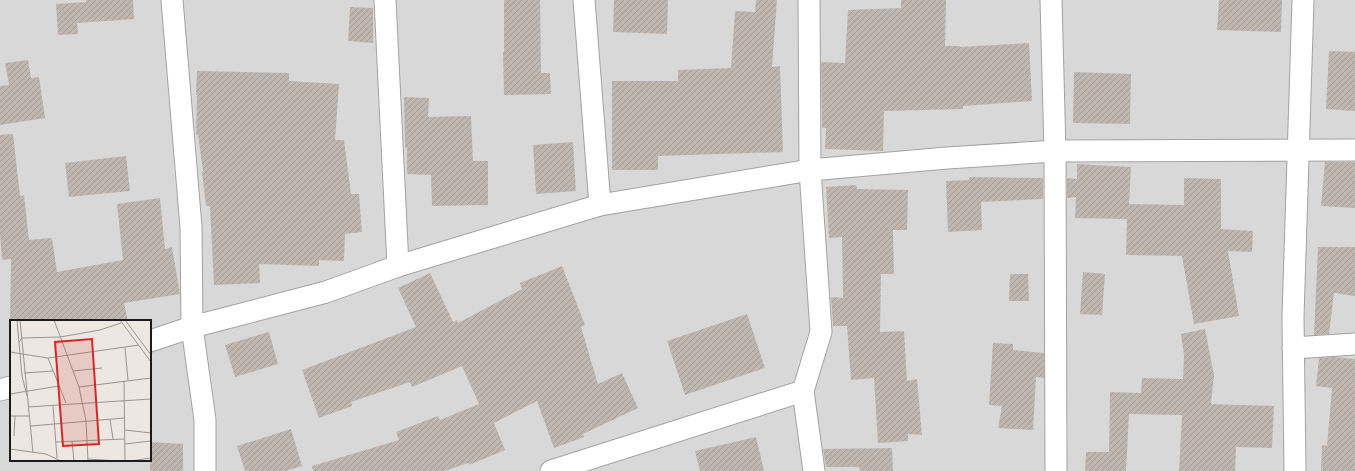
<svg xmlns="http://www.w3.org/2000/svg" width="1355" height="471" viewBox="0 0 1355 471" font-family="'Golos Text',sans-serif">
  <defs>
    <pattern id="building-hatch" width="6" height="6" patternUnits="userSpaceOnUse"><rect width="6" height="6" fill="#c0b6b0"/><path d="M-1 1l2-2M0 6l6-6M5 7l2-2" fill="none" stroke="#a49c97"/></pattern>
  </defs>
  <rect width="100%" height="100%" fill="#ece7e0"/>
  <path fill="#d9d8d8" fill-rule="evenodd" d="M0,0h1355v471h-1355zM11,321h139v139h-139z"/>
  <g fill="url(#building-hatch)">
    <polygon points="86,0 133,0 134,19 77,23 78,34 58,35 56,4 86,2"/>
    <polygon points="504,0 540,0 541,73 550,73 551,94 504,95 503,52 504,52"/>
    <polygon points="614,0 668,0 667,34 613,32"/>
    <polygon points="756,0 777,0 772,67 780,66 783,152 658,156 658,170 612,170 612,81 678,81 678,70 731,68 735,11 755,12"/>
    <polygon points="901,0 946,0 945,46 960,46 960,47 1029,43 1032,101 963,106 963,109 884,111 883,151 825,149 826,128 822,128 821,62 845,63 848,10 901,8"/>
    <polygon points="1219,0 1282,0 1281,32 1217,30"/>
    <polygon points="350,7 373,8 373,43 348,41"/>
    <polygon points="1329,51 1355,52 1355,111 1326,109"/>
    <polygon points="28,60 31,78 39,77 45,118 0,125 0,86 9,85 5,63"/>
    <polygon points="197,71 289,73 289,81 339,84 335,140 344,140 351,194 359,194 362,232 345,234 344,261 319,260 319,266 259,264 260,283 214,285 210,206 206,206 202,172 203,171 198,135 196,134 197,95 196,95"/>
    <polygon points="1074,72 1131,74 1130,124 1073,123"/>
    <polygon points="404,97 429,98 428,117 471,116 473,161 488,161 488,205 432,206 431,175 407,174 407,148 405,147"/>
    <polygon points="13,134 20,196 24,195 29,240 52,238 57,272 123,260 117,204 160,198 165,249 172,247 180,294 124,303 128,321 10,321 11,259 2,260 0,235 0,135"/>
    <polygon points="573,142 576,191 536,194 533,145"/>
    <polygon points="126,156 130,191 69,197 65,163"/>
    <polygon points="1325,162 1355,162 1355,208 1321,206"/>
    <polygon points="1077,164 1131,167 1129,204 1184,205 1184,178 1221,179 1221,229 1253,231 1252,252 1228,251 1239,316 1194,324 1182,256 1126,255 1127,219 1075,218 1076,197 1067,198 1067,178 1077,179"/>
    <polygon points="969,177 1043,178 1043,199 981,202 982,230 948,232 946,181 969,180"/>
    <polygon points="856,185 857,189 908,190 907,230 893,230 894,274 881,274 880,332 904,331 907,381 917,379 922,435 908,434 908,441 878,443 874,378 851,380 847,326 833,326 831,297 843,298 842,237 829,238 826,187"/>
    <polygon points="1318,247 1355,247 1355,296 1334,293 1329,334 1314,335"/>
    <polygon points="562,266 585,325 581,327 598,384 622,373 638,408 583,434 584,437 554,448 537,401 494,423 505,450 469,465 468,463 445,471 313,471 312,466 399,440 396,432 438,416 440,420 479,404 462,366 412,387 410,382 351,402 352,406 319,418 302,370 416,327 398,288 430,273 453,322 457,320 458,323 522,289 520,283"/>
    <polygon points="1083,272 1105,274 1102,315 1080,314"/>
    <polygon points="1010,274 1028,274 1029,301 1009,301"/>
    <polygon points="747,314 765,368 685,395 667,341"/>
    <polygon points="1205,329 1214,375 1211,404 1274,406 1272,448 1236,447 1235,471 1179,471 1182,415 1129,414 1126,471 1085,471 1086,452 1109,452 1110,392 1141,393 1142,378 1183,379 1184,355 1181,334"/>
    <polygon points="269,332 278,364 235,377 225,345"/>
    <polygon points="993,343 1013,344 1013,350 1044,353 1044,378 1036,377 1033,430 998,428 1002,406 989,405"/>
    <polygon points="1334,357 1355,359 1355,471 1321,471 1322,445 1327,446 1332,388 1316,386 1319,358"/>
    <polygon points="291,429 302,466 286,471 245,471 237,446"/>
    <polygon points="756,437 764,471 700,471 695,451"/>
    <polygon points="150,442 183,444 183,471 150,471"/>
    <polygon points="892,448 893,471 860,471 859,467 826,467 823,449"/>
  </g>
  <g fill="none" stroke-linecap="round" stroke-linejoin="round">
    <defs>
      <g id="street">
        <polyline points="172,0 191,227 192,327 205,420 205,471"/>
        <polyline points="385,0 398,266"/>
        <polyline points="584,0 600,205"/>
        <polyline points="809,0 810,170 821,332 803,391 814,471"/>
        <polyline points="1051,0 1055,151 1056,471"/>
        <polyline points="150,341 192,327 326,292 398,266 600,205 810,170 947,158 1055,151 1355,150"/>
        <polyline points="1293,348 1355,344"/>
        <polyline points="0,390 11,387"/>
        <polyline points="551,471 803,391"/>
        <polyline points="1295,471 1293,317 1303,0"/>
      </g>
    </defs>
    <use href="#street" stroke="#a2a2a2" stroke-width="23"/>
    <use href="#street" stroke="#fff" stroke-width="21"/>
  </g>
  <g transform="translate(10 320)">
    <rect width="141" height="141" fill="#ece7e0"/>
    <path fill="none" stroke="#989591" stroke-width="1" d="M7,0l5,56 5,20M10,0l13,133M44,0l25,67 7,34 2,40M110,0l31,42M115,0l26,35M9,22l3,-4 38,-1 40,-7 21,-7M115,28l3,32M0,32l38,6 91,-13M38,38l18,45M63,51l29,-3M14,53l29,-2M114,61l1,80M69,67l72,-9M0,74l49,-8M43,86l4,52M18,87l123,-8M0,96h19M100,99l3,20M21,106l93,-8M115,110l26,3M4,116l1,-20M62,121l2,20M46,122l68,-3M115,124l26,-3M0,129l36,5 15,7M78,139l30,2M120,141l21,-3"/>
    <path fill="#d62828" fill-opacity="0.15" stroke="#d62828" stroke-width="2" d="M82,19l7,105 -36,2 -8,-104z"/>
    <rect width="141" height="141" fill="none" stroke="#1b1b1b" stroke-width="2"/>
  </g>
</svg>
